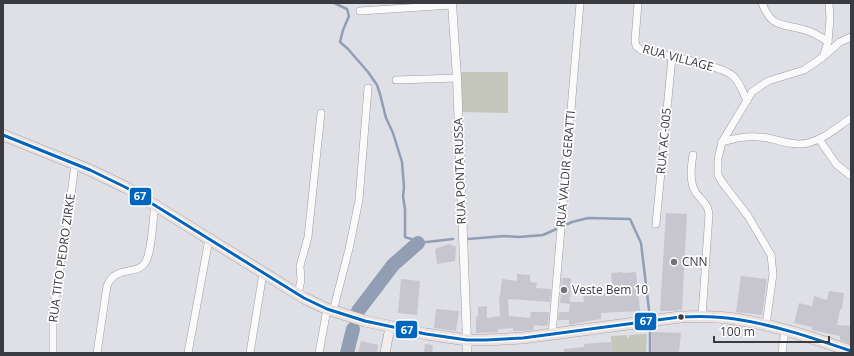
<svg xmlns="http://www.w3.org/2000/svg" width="854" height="356" viewBox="0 0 854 356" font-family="'Open Sans',sans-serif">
  <rect width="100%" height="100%" fill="#dee0e6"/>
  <g fill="#c5c7bc">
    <polygon points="461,72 508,72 508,113 460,112"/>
    <polygon points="647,334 646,353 612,353 611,336 627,335 627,338 629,338 629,335"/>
  </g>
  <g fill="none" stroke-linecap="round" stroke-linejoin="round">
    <g stroke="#919eb4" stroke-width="2.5">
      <polyline points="334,3 347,9 349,16 343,30 340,42 348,49 368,72 377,85 380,94 386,118 393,133 402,162 404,187 403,197 405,209 405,237 414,240 418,243 453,239"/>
      <polyline points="468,239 504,236 519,237 543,235 572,222 588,218 630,219 641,243 649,310"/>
      <polyline points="650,353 650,330"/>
    </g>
    <g stroke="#919eb4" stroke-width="14">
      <polyline points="358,311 393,265 418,243"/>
      <polyline points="347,353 353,329"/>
    </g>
  </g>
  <g fill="#c7c5ce">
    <polygon points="666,213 687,214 682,310 669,311 660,311"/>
    <polygon points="449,244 456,247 455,261 437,264 435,249"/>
    <polygon points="622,272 622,273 636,272 640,311 601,313 601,319 588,321 569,325 569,320 558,320 559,312 569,312 570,304 560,303 562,278 571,278 570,302 584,302 583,293 600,292 600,294 613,292 611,273"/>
    <polygon points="517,274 530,275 530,282 537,283 536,288 551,289 550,302 508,299 509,316 530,318 531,312 549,312 548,325 545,326 534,325 533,330 522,331 513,331 513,328 498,329 498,332 476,333 476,316 478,317 478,307 487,306 487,318 500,316 499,296 500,296 502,279 517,281"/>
    <polygon points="741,276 767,279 762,315 736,312"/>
    <polygon points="401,279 420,281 417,315 398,313"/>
    <polygon points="829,291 844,293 842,309 840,309 837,325 851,326 851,344 840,340 840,336 812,330 812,327 794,323 799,303 812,306 814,296 827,300"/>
    <polygon points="436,309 459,311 456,331 434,328"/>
    <polygon points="652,332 681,333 679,353 652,353"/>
    <polygon points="361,341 378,345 377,353 358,353"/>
    <polygon points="611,342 612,353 564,353 564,349 584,347 584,344"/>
    <polygon points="425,344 433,345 432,353 424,353"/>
  </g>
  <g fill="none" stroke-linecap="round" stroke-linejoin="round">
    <defs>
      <g id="minor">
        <path d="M638,3l-3,37 1,6 5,4c19,4 80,15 92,26 7,6 10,17 14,25"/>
        <path d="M762,3c10,26 20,20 43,27 8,2 16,7 23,12"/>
        <polyline points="360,11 452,5"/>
        <polyline points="825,55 840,42 851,37"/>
        <polyline points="396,80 457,78"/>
        <polyline points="819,139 836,164 851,176"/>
        <path d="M722,142c15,-5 30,-7 46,-4 14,3 26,8 40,5 17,-4 29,-16 43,-25"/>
        <path d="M693,155c-2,12 -4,27 3,38 6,8 12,11 13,21l-7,102"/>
        <polyline points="656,224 672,57"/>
        <polyline points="298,294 301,280 300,266 308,237 321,113"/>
        <polyline points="333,311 349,249 359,200 368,88"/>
        <polyline points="766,325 773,274 771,255 748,216 722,182 718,175 718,159 722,142 752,92 768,81 804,70 823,57 828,42 830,19 829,3"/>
        <polyline points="552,335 580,3"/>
        <polyline points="53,353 53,310 66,234 75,164"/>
        <path d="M97,353l10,-67c8,-21 29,-10 38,-23 7,-10 8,-46 10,-59"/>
        <polyline points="188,353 209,239"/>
        <polyline points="250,353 263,273"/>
        <polyline points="319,353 327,309"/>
        <polyline points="782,353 785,329"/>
      </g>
      <polyline id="tertiary" points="452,3 457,78 467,340"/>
      <g id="secondary">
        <polyline points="385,353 390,327"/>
        <polyline points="467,353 467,340"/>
      </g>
      <path id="primary" d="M3,135l87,35 37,18 177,110 23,11 38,12 61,13 41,6h19l37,-2 157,-21c18,-1 37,-1 55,2 40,6 78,19 116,32"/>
    </defs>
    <use href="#minor" stroke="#9b9da2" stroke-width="8"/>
    <use href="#tertiary" stroke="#9b9da2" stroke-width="9"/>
    <use href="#secondary" stroke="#9b9da2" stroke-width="10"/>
    <use href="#primary" stroke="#aea0a1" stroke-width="12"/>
    <use href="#minor" stroke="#fafafb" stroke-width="7"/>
    <use href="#tertiary" stroke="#fafafb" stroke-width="8"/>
    <use href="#secondary" stroke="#f2eeee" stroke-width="9"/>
    <use href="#primary" stroke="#eae1e1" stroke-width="11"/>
    <defs>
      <path id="bus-1" d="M3,135l87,35 37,18 177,110 23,11 38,12 61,13 41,6h19l37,-2 157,-21c18,-1 37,-1 55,2 40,6 78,19 116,32"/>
    </defs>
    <use href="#bus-1" stroke="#fff" stroke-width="6"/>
    <use href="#bus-1" stroke="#0065bd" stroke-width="3"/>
  </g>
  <g fill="#73757a" stroke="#fff" stroke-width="1.5">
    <circle cx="674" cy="262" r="4"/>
    <circle cx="564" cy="290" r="4"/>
  </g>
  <circle fill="#3a3b40" stroke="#fff" stroke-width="1.5" cx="681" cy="317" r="3.5"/>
  <g text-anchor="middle" stroke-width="3.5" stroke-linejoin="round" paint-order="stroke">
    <g font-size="12" fill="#3a3b40" stroke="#fff">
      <text transform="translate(678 58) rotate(15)" y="4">RUA VILLAGE</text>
      <text transform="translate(664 141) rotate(-85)" y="4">RUA AC-005</text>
      <text transform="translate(566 169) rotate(-85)" y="4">RUA VALDIR GERATTI</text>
      <text transform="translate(460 171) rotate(-92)" y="4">RUA PONTA RUSSA</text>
      <text transform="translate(62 258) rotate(-82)" y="4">RUA TITO PEDRO ZIRKE</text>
    </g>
    <g font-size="12" fill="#3a3b40" stroke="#fff" text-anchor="start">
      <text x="682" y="266">CNN</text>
      <text x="572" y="294">Veste Bem 10</text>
    </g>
  </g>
  <g stroke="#fff" stroke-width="1.5">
    <rect x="129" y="187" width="23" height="19" rx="4" fill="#0065bd"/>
    <rect x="634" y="312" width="23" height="19" rx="4" fill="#0065bd"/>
    <rect x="395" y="320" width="23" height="19" rx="4" fill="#0065bd"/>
  </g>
  <g font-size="11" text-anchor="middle" font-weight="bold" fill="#fff">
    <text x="140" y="200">67</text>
    <text x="646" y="325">67</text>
    <text x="407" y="334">67</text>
  </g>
  <rect width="854" height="356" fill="none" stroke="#3a3b40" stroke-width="8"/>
  <path d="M714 336v6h115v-6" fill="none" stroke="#3a3b40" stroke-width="2"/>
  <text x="720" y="336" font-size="12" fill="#3a3b40" stroke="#ffffff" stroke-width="3" paint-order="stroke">100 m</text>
</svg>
